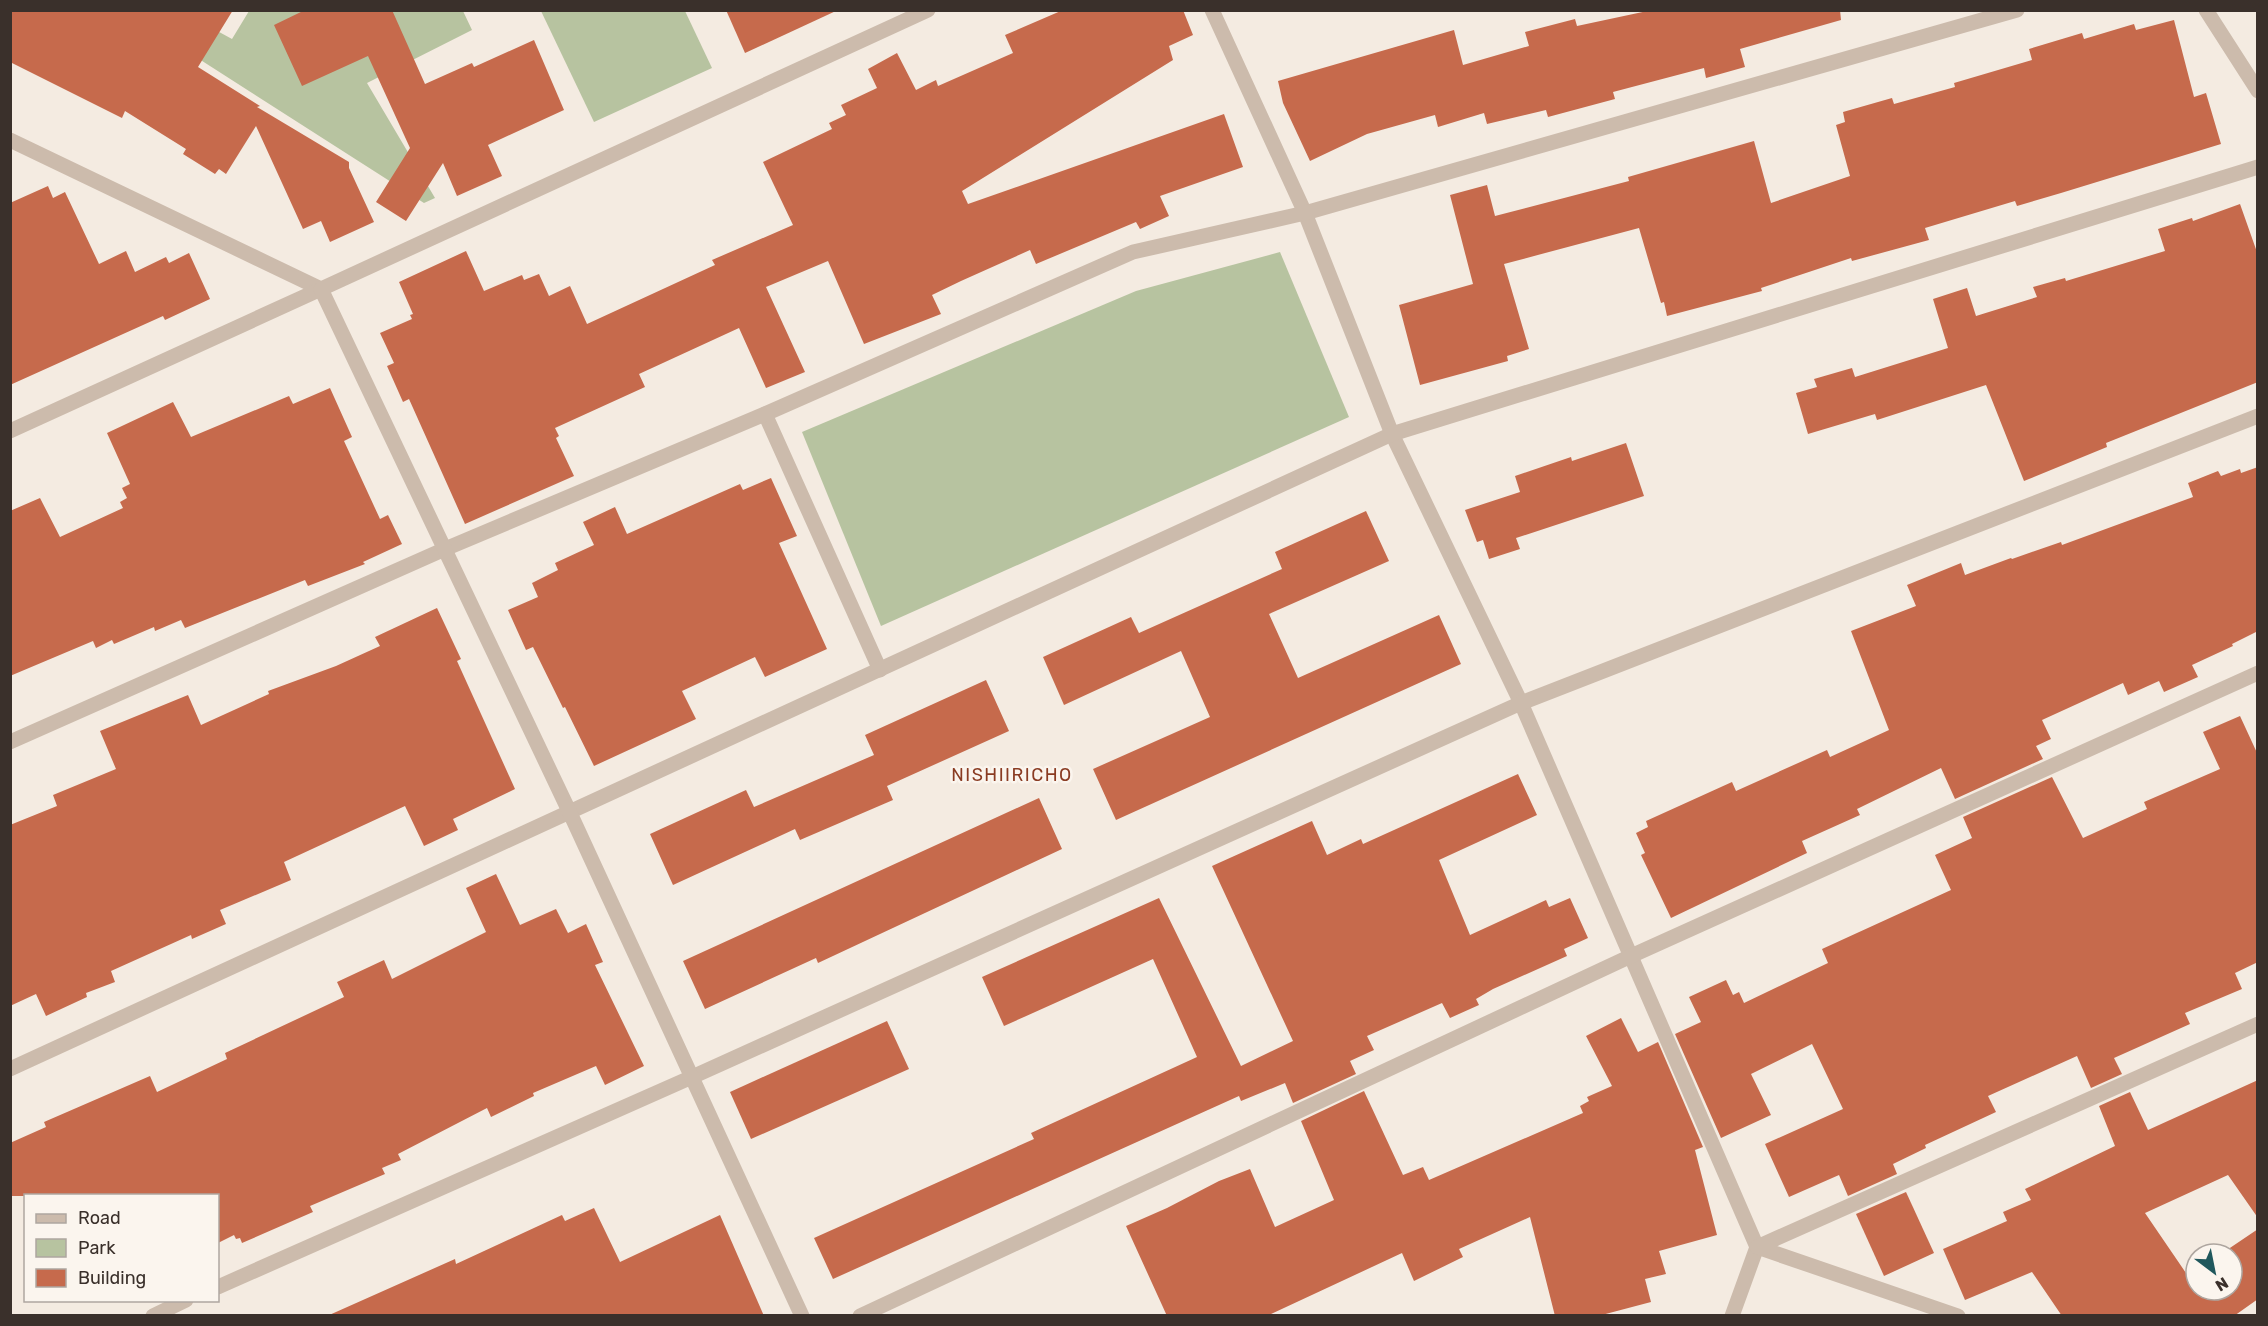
<svg xmlns="http://www.w3.org/2000/svg" width="2268" height="1326" viewBox="0 0 2268 1326" font-family="Rubik,sans-serif">
  <rect width="100%" height="100%" fill="#f4ebe1"/>
  <g fill="#b7c3a0">
    <polygon points="249,11 463,11 472,30 367,83 435,198 424,203 171,41 188,15 232,39"/>
    <polygon points="541,11 685,11 712,68 594,122"/>
    <polygon points="1280,252 1349,417 881,626 802,432 1136,291"/>
  </g>
  <g fill="#c66a4c">
    <polygon points="10,10 233,10 198,67 260,106 257,107 349,162 349,168 374,222 330,242 321,221 303,229 256,126 226,174 219,169 215,174 183,154 186,149 125,111 122,118 10,62"/>
    <polygon points="305,10 392,10 425,84 472,63 474,67 534,40 564,110 488,145 502,176 457,196 443,163 406,221 376,202 410,148 368,56 302,86 274,25"/>
    <polygon points="726,10 838,10 745,53"/>
    <polygon points="1063,10 1183,10 1193,35 1169,46 1173,60 962,191 968,204 1224,114 1243,167 1160,196 1169,216 1140,229 1136,222 1036,264 1030,250 961,281 932,295 941,314 864,344 828,261 766,287 805,372 766,388 739,328 639,374 645,387 555,428 559,436 556,438 574,476 465,524 409,399 403,402 387,366 394,363 380,333 412,319 410,315 413,314 399,282 466,251 484,291 522,275 524,280 539,274 549,296 570,286 587,324 715,265 712,260 793,225 763,162 832,129 829,123 846,115 841,105 877,88 868,69 897,53 916,90 936,80 938,86 1013,53 1005,35"/>
    <polygon points="1652,10 1840,10 1841,20 1740,49 1745,67 1706,78 1704,68 1613,92 1615,99 1548,117 1546,110 1487,124 1484,113 1438,127 1435,115 1367,134 1310,161 1283,103 1278,81 1454,30 1463,65 1529,46 1525,32 1575,19 1577,26"/>
    <polygon points="2174,20 2194,97 2206,93 2221,144 2061,193 2017,206 2015,201 1925,228 1929,240 1852,261 1851,258 1761,288 1762,291 1667,316 1664,302 1661,303 1639,228 1504,264 1529,349 1507,356 1508,361 1420,385 1399,305 1473,284 1450,195 1487,185 1495,216 1629,181 1628,177 1754,141 1771,203 1850,176 1836,125 1845,122 1843,112 1892,98 1894,104 1955,87 1954,83 2032,60 2029,49 2082,33 2084,39 2134,24 2136,30"/>
    <polygon points="48,186 53,198 65,192 99,264 126,251 135,272 166,257 169,263 189,253 210,299 165,320 163,316 10,385 10,203"/>
    <polygon points="2240,204 2258,255 2258,382 2106,443 2107,447 2024,481 1986,385 1877,420 1875,414 1808,434 1796,393 1817,387 1814,379 1852,368 1855,377 1948,348 1933,299 1967,288 1976,316 2037,297 2033,287 2065,278 2066,281 2165,251 2158,229 2192,218 2193,221"/>
    <polygon points="330,388 352,437 344,441 380,519 388,515 402,544 363,562 365,564 308,586 305,580 185,628 181,620 155,631 154,627 114,644 112,640 96,648 93,641 10,676 10,511 40,498 60,537 123,508 120,502 127,498 122,488 130,484 107,433 173,402 191,437 289,396 293,404"/>
    <polygon points="1626,443 1644,496 1516,538 1520,549 1489,559 1483,540 1477,542 1465,510 1520,492 1515,476 1571,457 1572,461"/>
    <polygon points="2258,467 2258,631 2232,644 2233,646 2192,665 2198,677 2164,692 2159,681 2128,695 2123,683 2042,720 2051,739 2036,746 2043,759 1955,799 1941,768 1857,809 1860,815 1802,841 1807,853 1671,918 1641,855 1645,853 1636,833 1648,827 1646,821 1732,782 1736,791 1827,750 1830,757 1889,730 1851,631 1916,606 1907,585 1961,563 1965,575 2011,558 2012,559 2061,542 2062,545 2193,497 2188,483 2218,471 2221,476 2240,469 2241,473"/>
    <polygon points="771,478 797,536 779,543 827,649 765,677 755,657 682,691 696,719 594,766 565,707 563,708 533,647 526,650 508,610 538,597 532,583 558,570 555,563 594,545 583,522 615,507 627,534 740,484 743,490"/>
    <polygon points="1366,511 1389,561 1269,614 1298,678 1439,615 1461,664 1116,820 1093,769 1210,717 1181,651 1064,705 1043,657 1131,617 1139,633 1282,569 1275,552"/>
    <polygon points="437,608 461,659 457,661 515,789 453,819 458,830 424,846 405,806 284,862 291,880 220,910 226,924 192,939 191,935 111,971 115,982 86,993 87,997 46,1016 36,994 10,1006 10,825 57,806 53,795 116,769 100,731 188,695 201,725 269,694 268,691 336,666 380,646 375,637"/>
    <polygon points="986,680 1009,731 887,786 893,800 800,840 795,829 673,885 650,834 746,790 754,807 874,755 865,735"/>
    <polygon points="2240,716 2258,755 2258,962 2235,973 2242,989 2185,1013 2190,1024 2114,1058 2122,1074 2091,1088 2077,1056 1988,1096 1996,1112 1925,1145 1926,1148 1893,1164 1897,1174 1848,1196 1839,1175 1789,1197 1765,1144 1843,1109 1812,1044 1751,1074 1771,1115 1721,1138 1675,1034 1701,1022 1689,997 1726,980 1733,995 1739,992 1744,1003 1828,963 1822,949 1951,890 1935,855 1972,838 1963,817 2052,777 2083,838 2147,809 2144,802 2220,769 2203,732"/>
    <polygon points="1518,774 1537,815 1439,860 1470,935 1546,900 1549,907 1570,898 1588,938 1564,949 1567,956 1493,989 1476,999 1479,1005 1450,1018 1442,1003 1367,1036 1374,1050 1350,1061 1356,1074 1293,1103 1285,1083 1241,1101 1239,1096 833,1279 814,1238 1034,1139 1031,1133 1197,1057 1153,959 1004,1026 982,977 1159,898 1241,1066 1293,1041 1212,866 1312,821 1327,855 1361,839 1363,844"/>
    <polygon points="1039,798 1062,849 818,963 816,958 705,1009 683,961"/>
    <polygon points="496,874 520,925 556,909 568,933 586,924 603,962 595,965 644,1066 605,1085 596,1066 533,1093 534,1096 491,1117 487,1108 398,1154 401,1160 382,1168 385,1174 310,1206 313,1212 242,1243 240,1238 236,1239 234,1235 218,1243 218,1196 10,1196 10,1143 46,1127 44,1122 150,1076 157,1092 227,1059 225,1053 344,997 337,982 384,960 392,979 486,932 466,888"/>
    <polygon points="1621,1018 1638,1052 1658,1042 1703,1147 1695,1150 1717,1235 1659,1251 1666,1274 1645,1279 1651,1302 1598,1316 1555,1316 1530,1217 1459,1249 1463,1257 1414,1281 1402,1253 1267,1316 1167,1316 1126,1226 1167,1208 1219,1181 1250,1169 1275,1227 1334,1200 1301,1121 1364,1091 1403,1175 1423,1167 1429,1180 1583,1113 1580,1106 1589,1101 1587,1097 1612,1086 1586,1036"/>
    <polygon points="887,1021 909,1069 751,1139 730,1092"/>
    <polygon points="2258,1080 2258,1218 2228,1175 2145,1213 2188,1276 2196,1271 2196,1290 2232,1290 2232,1254 2221,1254 2258,1229 2258,1299 2234,1316 2062,1316 2032,1272 1965,1300 1943,1249 2007,1221 2003,1212 2031,1200 2025,1189 2115,1146 2099,1106 2130,1092 2148,1130"/>
    <polygon points="1906,1192 1934,1253 1884,1276 1856,1214"/>
    <polygon points="594,1208 620,1262 720,1215 764,1316 327,1316 455,1259 456,1264 562,1215 565,1221"/>
  </g>
  <g fill="none" stroke-linecap="round" stroke-linejoin="round">
    <g stroke="#ccbbac" stroke-width="15">
      <polyline points="1212,10 1305,213 1392,434 1521,703 1757,1247 1732,1316"/>
      <polyline points="2206,10 2258,91"/>
      <polyline points="10,140 321,289"/>
      <polyline points="765,414 880,670"/>
      <polyline points="10,431 321,289"/>
      <polyline points="10,742 445,549 765,414 1133,252 1305,213 2017,10"/>
      <polyline points="10,1069 1392,434 2258,167"/>
      <polyline points="218,1287 692,1077 1521,703 2258,416"/>
      <polyline points="153,1316 186,1300"/>
      <polyline points="802,1316 570,813 321,289 928,10"/>
      <polyline points="860,1316 1631,956 2258,673"/>
      <polyline points="1958,1316 1757,1247 2258,1024"/>
    </g>
  </g>
  <g text-anchor="middle" stroke-width="5" stroke-linejoin="round" paint-order="stroke">
    <g font-size="18" letter-spacing="1.5" fill="#8a3c23" stroke="#fbf5ee">
      <text x="1012" y="781">NISHIIRICHO</text>
    </g>
  </g>
  <rect width="2268" height="1326" fill="none" stroke="#3a302b" stroke-width="24"/>
  <rect x="24" y="1194" width="195" height="108" fill="#fbf5ee" stroke="#aea6a0" stroke-width="1.5"/>
  <rect x="36" y="1214" width="30" height="9" fill="#ccbbac" stroke="#aea6a0" stroke-width="1.5"/>
  <text x="78" y="1224" font-size="18" fill="#3a302b">Road</text>
  <rect x="36" y="1239" width="30" height="18" fill="#b7c3a0" stroke="#aea6a0" stroke-width="1.5"/>
  <text x="78" y="1254" font-size="18" fill="#3a302b">Park</text>
  <rect x="36" y="1269" width="30" height="18" fill="#c66a4c" stroke="#aea6a0" stroke-width="1.5"/>
  <text x="78" y="1284" font-size="18" fill="#3a302b">Building</text>
  <g transform="translate(2214 1272) rotate(148)"><circle r="28" fill="#fbf5ee" stroke="#aea6a0" stroke-width="1.5"/>
  <path d="M0-4.5L10 22L0 15L-10 22Z" fill="#20585d"/>
  <text y="-9" font-size="16" font-weight="bold" text-anchor="middle" fill="#3a302b">N</text>
  </g>
</svg>
